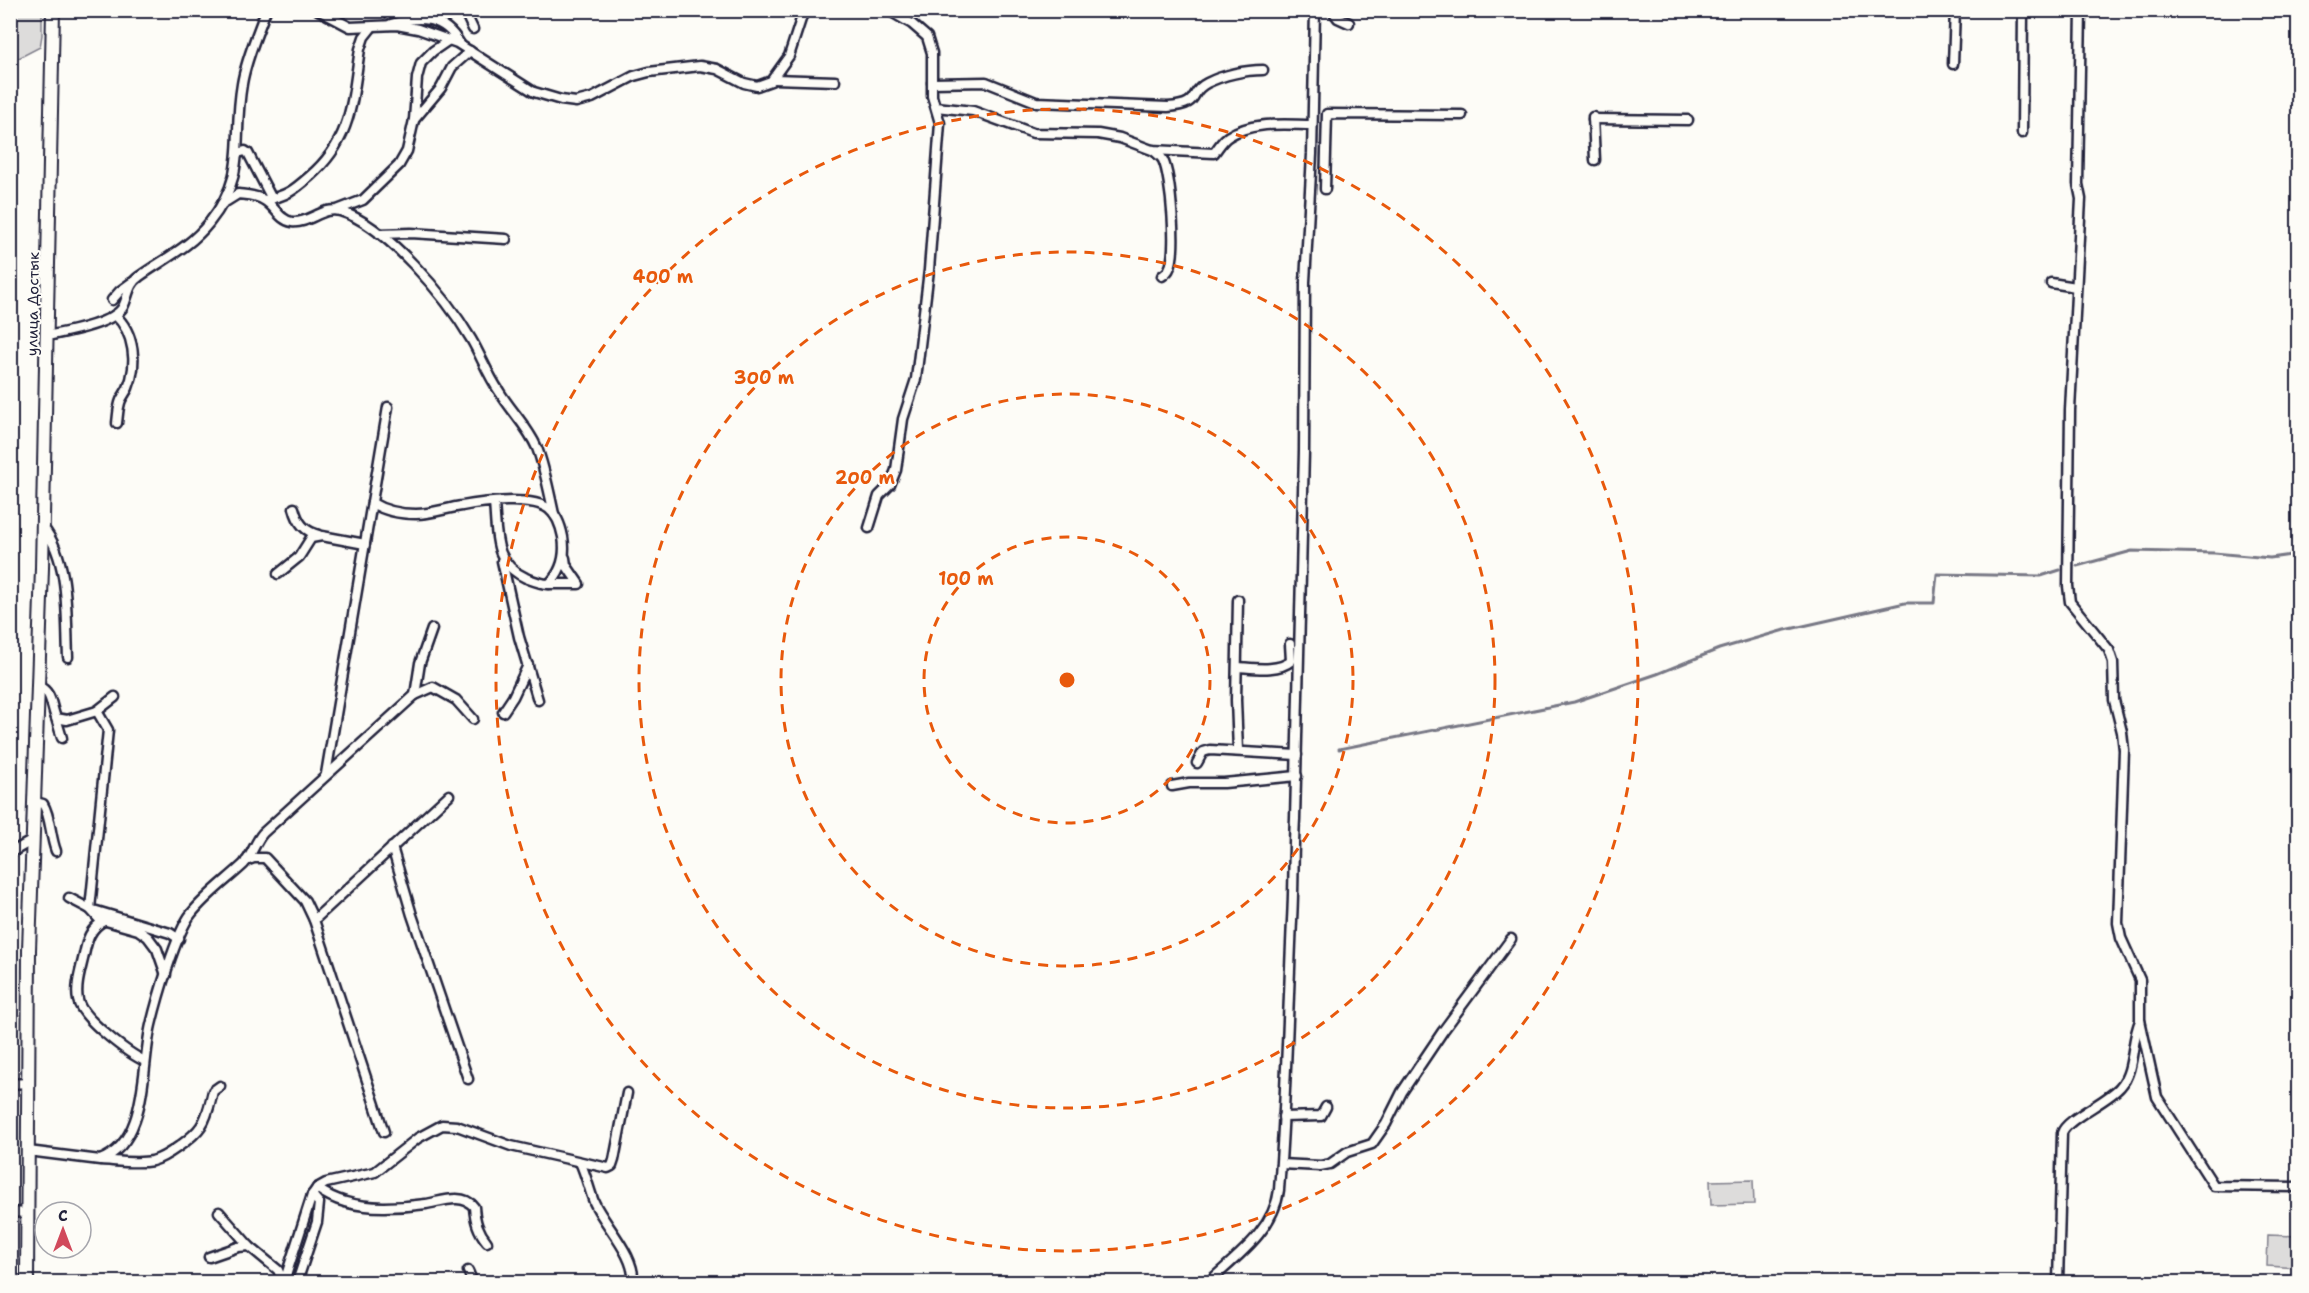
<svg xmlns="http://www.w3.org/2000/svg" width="2309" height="1293" viewBox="0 0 2309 1293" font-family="'Shantell Sans',sans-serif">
  <rect width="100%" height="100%" fill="#fdfcf7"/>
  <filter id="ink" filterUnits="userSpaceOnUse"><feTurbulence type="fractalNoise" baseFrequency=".0167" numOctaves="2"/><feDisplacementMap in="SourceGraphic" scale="12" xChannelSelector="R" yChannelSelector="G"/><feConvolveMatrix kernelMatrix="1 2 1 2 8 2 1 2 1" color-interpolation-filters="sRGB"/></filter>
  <g filter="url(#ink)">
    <g fill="#dddcdb" stroke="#807f8b" stroke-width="1.5">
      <polygon points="11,10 42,11 42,35 40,47 11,62"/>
      <polygon points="1753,1180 1754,1204 1711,1205 1710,1181"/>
      <polygon points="2268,1235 2298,1236 2298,1268 2267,1266"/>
    </g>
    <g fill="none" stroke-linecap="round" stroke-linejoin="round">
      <g stroke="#787885" stroke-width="3">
        <polyline points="2077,566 2132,551 2214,553 2270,558 2298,554"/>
        <polyline points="1339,749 1574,702 1657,674 1719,649 1781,631 1905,603 1934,603 1937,574 2041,576 2060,570"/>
      </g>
      <defs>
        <g id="street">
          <polyline points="318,10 350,27 397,25 418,29 457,43 534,92 561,100 576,102 592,98 634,76 649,72 700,66 717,69 744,83 757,86 771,81 789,56 804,10"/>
          <polyline points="464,10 473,29"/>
          <polyline points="1332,10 1338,18 1349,23"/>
          <polyline points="2081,10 2078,184 2081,199 2070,410 2068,586 2070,602 2109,650 2113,662 2114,700 2122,732 2124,750 2118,923 2121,938 2140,980 2140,1020 2157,1097 2214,1186 2298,1187"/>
          <path d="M391,24c29,-9 53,-8 69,20"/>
          <polyline points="1953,64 1955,10"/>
          <polyline points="774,79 835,81"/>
          <path d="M932,83l54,-1 50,20 132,5c35,-3 19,-14 39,-24 16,-8 38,-13 56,-13"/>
          <path d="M936,107l37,4 60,22 65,1 22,4 32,12 62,3c5,-6 8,-13 15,-17 23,-15 57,-11 83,-11"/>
          <polyline points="1593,117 1595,160"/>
          <polyline points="1593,119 1688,120"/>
          <polyline points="414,120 441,88 452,67 470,51"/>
          <polyline points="2022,133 2023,10"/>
          <path d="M1153,150c4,4 8,6 10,10 8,16 15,95 6,109 -1,3 -4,5 -7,7"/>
          <polyline points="238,153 245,151 248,153 272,199"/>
          <polyline points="1325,189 1327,114 1462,115"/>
          <path d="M265,200c22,-4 29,-10 45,-24 42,-36 42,-75 50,-127l4,-12 8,-10"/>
          <path d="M222,204l16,-10c8,1 18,1 26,6 11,6 15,20 28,22 17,2 31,-16 48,-11 46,14 107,87 131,128 10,17 17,36 28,52 12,20 29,36 38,57 8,21 12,44 17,66"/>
          <polyline points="337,210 363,200 399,165 407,151 414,120 417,78 421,63 433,51 449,40"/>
          <polyline points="380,234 411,233 506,239"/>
          <polyline points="2051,283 2076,287"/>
          <polyline points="112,300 120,291 131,283"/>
          <path d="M115,315c19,17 23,49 13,73 -2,4 -5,8 -7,12 -3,7 -3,16 -4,23"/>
          <path d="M47,336c19,-4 66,-12 76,-29 6,-12 5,-23 17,-31 24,-17 50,-29 69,-53 40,-50 23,-82 33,-139 4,-25 15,-49 24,-74"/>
          <path d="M372,503c13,8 29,11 44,11 15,0 31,-6 46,-8 20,-4 71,-10 87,3 8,6 12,18 14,28 3,18 -1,34 -14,47 -8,0 -15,-3 -23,-6 -33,-15 -29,-43 -32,-75"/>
          <path d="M294,508c4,15 10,23 25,27"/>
          <path d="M43,527c27,34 23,88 25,130"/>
          <polyline points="869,528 879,496 890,485 896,470 903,419 916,379 929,270 940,123 932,96 932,53 927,37 912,24 888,10"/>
          <polyline points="502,561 519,637 538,700"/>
          <polyline points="278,574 299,557 311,538 322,536 365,544"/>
          <polyline points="549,584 579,584 566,565 565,558"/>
          <path d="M1238,667c16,1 40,5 53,-6l-1,-17"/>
          <path d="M38,686c14,5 13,20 18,32l11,2 30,-9 11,19 -18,179 80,24 9,6"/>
          <polyline points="415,695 433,687 456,700 473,719"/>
          <polyline points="97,711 115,697"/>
          <polyline points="503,712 513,697 528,665"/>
          <polyline points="56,718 62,738"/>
          <polyline points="1238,751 1236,700 1238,600"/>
          <polyline points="1197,763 1203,752 1210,750 1297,755"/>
          <polyline points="326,774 388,407"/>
          <polyline points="1172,786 1189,783 1224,783 1297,776"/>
          <path d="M35,802l8,2c8,13 7,32 13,47"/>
          <polyline points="392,847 412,915 468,1079"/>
          <polyline points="10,853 33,840"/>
          <polyline points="246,861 254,858 265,858 305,901 314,920 384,1132"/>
          <polyline points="69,898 90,909 99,919 138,930 148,937 157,949 166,975"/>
          <polyline points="314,920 449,795"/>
          <path d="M104,921c-14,7 -17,19 -20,34 -3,14 -9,31 -6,45 3,18 51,54 67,61"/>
          <polyline points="10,1084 28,1083"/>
          <polyline points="1283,1117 1321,1116 1326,1107"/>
          <path d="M28,1151l72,9c49,-18 41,-94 51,-135 6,-25 25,-92 40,-111 15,-19 36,-34 53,-50 8,-9 11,-22 19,-31l152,-138 5,-32 12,-34"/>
          <path d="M101,1160c16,1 35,4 51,1 13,-3 42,-24 49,-35 7,-10 9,-23 12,-35l7,-5"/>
          <path d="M580,1162c6,13 9,27 14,40 11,24 42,54 39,80"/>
          <polyline points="1281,1164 1320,1166 1330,1164 1347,1152 1372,1144 1386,1124 1402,1092 1443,1031 1511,939"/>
          <path d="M317,1188c18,14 44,19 67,19 13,0 28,-1 42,-3 14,-2 37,-12 48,3 1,14 4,24 13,35"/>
          <polyline points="10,1212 28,1213"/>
          <polyline points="219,1212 249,1246 278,1270 283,1282"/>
          <polyline points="209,1257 238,1247 249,1246"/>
          <polyline points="468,1271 471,1278 470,1282"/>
          <polyline points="284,1282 312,1195"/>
          <polyline points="297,1282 317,1222 319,1203 312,1195 317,1188 326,1183 375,1172 418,1138 442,1125 457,1126 511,1146 608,1168 612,1166 614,1160 627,1093"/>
          <path d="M1209,1282c28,-26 65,-52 70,-92 7,-90 9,-180 13,-270 2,-34 1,-68 3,-101l9,-368 1,-169 7,-128 3,-144"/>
          <path d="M2058,1282l4,-149c4,-14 45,-31 58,-46 15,-16 11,-47 20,-66"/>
        </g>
        <polyline id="secondary" points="27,1282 29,950 42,568 53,10"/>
      </defs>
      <use href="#street" stroke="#22223b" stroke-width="13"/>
      <use href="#secondary" stroke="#22223b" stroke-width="16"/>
      <use href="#street" stroke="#fdfcf7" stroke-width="8"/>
      <use href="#secondary" stroke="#fdfcf7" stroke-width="12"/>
    </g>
  </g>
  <g fill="none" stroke="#e8590c" stroke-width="3" stroke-dasharray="10 8">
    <circle cx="1067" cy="680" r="143"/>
    <circle cx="1067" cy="680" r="286"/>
    <circle cx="1067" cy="680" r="428"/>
    <circle cx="1067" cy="680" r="571"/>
  </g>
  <g text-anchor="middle" stroke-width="4.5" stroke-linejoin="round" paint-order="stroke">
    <g font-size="15" fill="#22223b" stroke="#fdfcf7">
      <text transform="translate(33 304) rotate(-89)" y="5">улица Достык</text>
    </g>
  </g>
  <circle cx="1067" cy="680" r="9" fill="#e8590c" stroke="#fdfcf7" stroke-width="3"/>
  <g font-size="18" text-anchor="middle" font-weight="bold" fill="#e8590c" stroke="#fdfcf7" stroke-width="4.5" stroke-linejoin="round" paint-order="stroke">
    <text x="663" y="283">400 m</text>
    <text x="764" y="384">300 m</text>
    <text x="865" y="484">200 m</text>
    <text x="966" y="585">100 m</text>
  </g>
  <rect width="2309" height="1293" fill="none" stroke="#fdfcf7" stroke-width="36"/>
  <rect x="18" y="18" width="2273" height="1257" fill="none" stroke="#22223b" stroke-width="2" filter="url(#ink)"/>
  <g transform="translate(63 1230)"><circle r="28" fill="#fdfcf7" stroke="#a5a5ac" stroke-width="1.5"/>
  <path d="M0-4.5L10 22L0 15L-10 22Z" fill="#d1495b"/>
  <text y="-9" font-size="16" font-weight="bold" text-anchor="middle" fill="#22223b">С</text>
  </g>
</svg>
